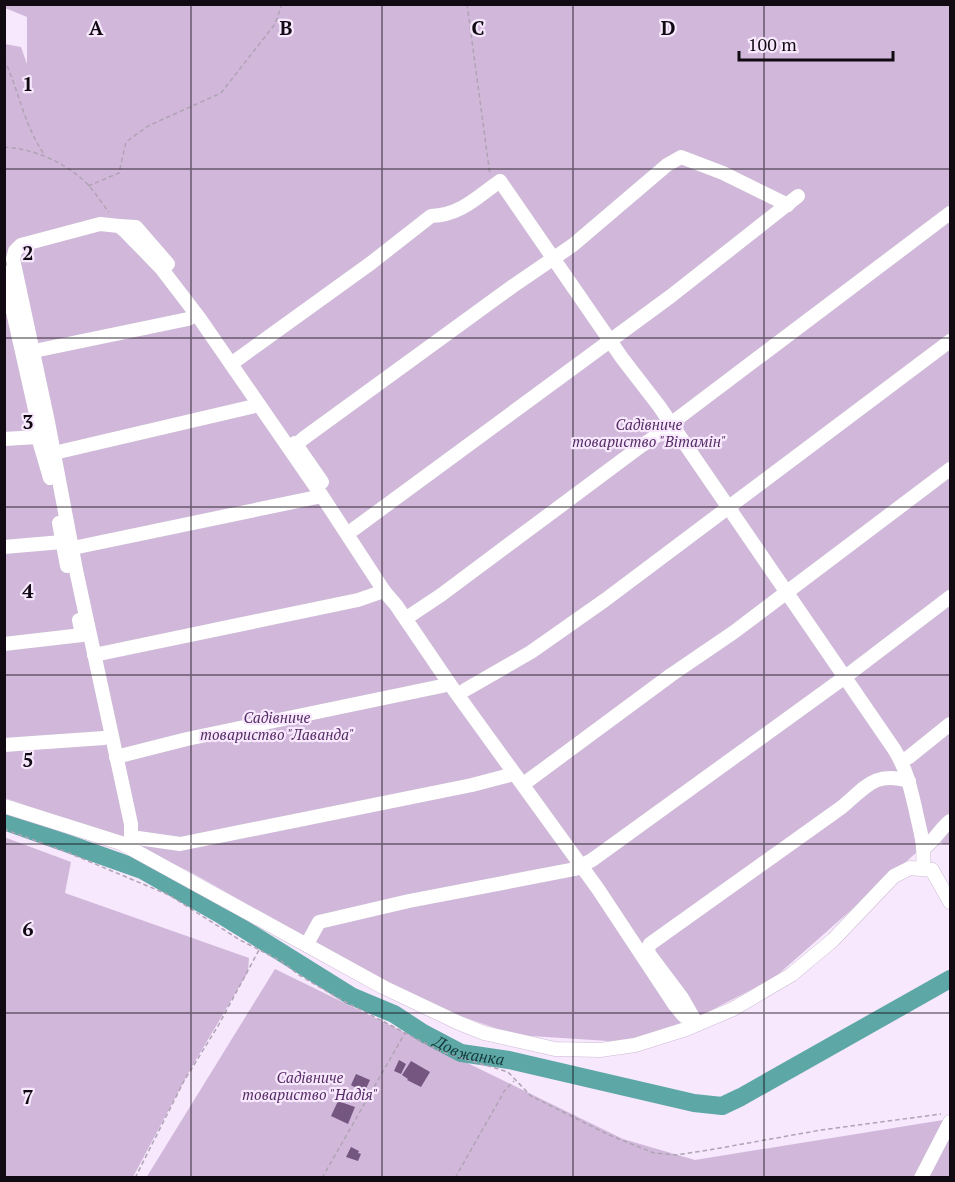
<svg xmlns="http://www.w3.org/2000/svg" width="955" height="1182" viewBox="0 0 955 1182" font-family="'PT Serif',serif">
  <rect width="100%" height="100%" fill="#f7e8fd"/>
  <g fill="#d1b8db">
    <polygon points="5,5 950,5 949,844 943,844 935,838 917,852 774,978 702,1015 681,1008 680,1026 623,1042 516,1035 425,1004 194,874 126,840 5,798 5,44 21,47 27,64 27,17 5,8"/>
    <path d="M28,815c12,5 28,14 29,28 -14,0 -39,-7 -47,-19l4,-5z"/>
    <polygon points="4,837 71,862 65,893 249,958 248,972 190,1070 133,1177 5,1177"/>
    <polygon points="275,969 623,1139 695,1160 943,1120 950,1132 950,1177 146,1178"/>
  </g>
  <g fill="none" stroke-linecap="round" stroke-linejoin="round">
    <path stroke="#5da7a6" stroke-width="18" id="s1" d="M4,821l138,49 81,46 128,80 43,18 29,19 38,20 48,7 185,43 28,3 19,-9 209,-118"/>
  </g>
  <g fill="#745680">
    <polygon points="399,1060 406,1064 401,1074 394,1071"/>
    <polygon points="411,1061 430,1072 421,1087 407,1080 408,1079 402,1075"/>
    <polygon points="356,1074 370,1080 364,1093 351,1085"/>
    <polygon points="338,1101 355,1107 348,1124 331,1116"/>
    <polygon points="351,1147 359,1151 358,1153 361,1154 358,1161 346,1157"/>
  </g>
  <g fill="none" stroke-linecap="round" stroke-linejoin="round">
    <defs>
      <g id="minor">
        <polyline points="119,226 136,227 168,264"/>
        <polyline points="4,272 39,427 38,437 50,478"/>
        <polyline points="34,351 188,319 196,314"/>
        <path d="M231,364l140,-101 60,-47c30,-1 46,-19 69,-35l122,177 37,48 235,343c12,19 16,37 21,58 5,25 10,35 8,61"/>
        <polyline points="4,439 38,437"/>
        <polyline points="295,443 322,482"/>
        <polyline points="293,451 296,445 304,438 513,286 573,245 667,165 681,157 723,173 788,205"/>
        <polyline points="54,453 259,405"/>
        <polyline points="59,523 67,566"/>
        <polyline points="354,529 671,296 798,196"/>
        <polyline points="4,547 62,542"/>
        <polyline points="73,548 322,496"/>
        <polyline points="411,615 441,595 641,446 671,426 677,419 950,213"/>
        <polyline points="4,644 82,635 79,620"/>
        <polyline points="94,655 358,600 384,591"/>
        <polyline points="465,690 531,652 605,600 950,341"/>
        <polyline points="4,745 104,738"/>
        <polyline points="116,757 187,739 442,686 449,683"/>
        <polyline points="901,761 909,757 950,724"/>
        <polyline points="529,780 671,675 734,632 950,469"/>
        <polyline points="4,806 121,843 383,987 459,1023 484,1033 555,1049 600,1050 635,1045 686,1029 733,1009 791,975 833,940 894,876 910,868 932,870 950,902"/>
        <polyline points="131,837 180,844 472,785 514,774"/>
        <polyline points="129,846 131,839 131,824 76,570 48,422 13,259 15,251 21,245 100,224 119,226 126,232 161,268 200,319 322,496 384,591 396,605 449,683 598,889 674,1004 683,1015 697,1024"/>
        <path d="M925,847c10,-7 15,-18 25,-26"/>
        <polyline points="307,944 319,922 409,901 575,869 592,860 845,677 950,597"/>
        <path d="M694,1019l-12,-21 -33,-44 -1,-6 2,-4 192,-137c25,-21 33,-36 67,-26"/>
        <polyline points="921,1178 950,1122"/>
      </g>
    </defs>
    <use href="#minor" stroke="#cdbbd4" stroke-width="15"/>
    <g stroke="#afa3b4" stroke-width="1.5" stroke-dasharray="4.5 3" stroke-linecap="butt">
      <polyline points="467,4 490,175"/>
      <path d="M4,59c15,32 20,66 40,95"/>
      <path d="M4,147c29,2 56,13 78,32 10,8 18,22 27,33"/>
      <polyline points="88,186 119,173 126,142 148,126 221,93 275,24 282,4"/>
      <polyline points="4,829 69,853 169,895 240,940 281,961 299,975 338,998 442,1052 508,1072 531,1096 609,1135 654,1153 676,1155 709,1150 821,1130 941,1114"/>
      <polyline points="135,1178 184,1081 218,1026 259,950"/>
      <polyline points="322,1178 405,1033"/>
      <polyline points="455,1178 505,1090 514,1081"/>
    </g>
    <use href="#minor" stroke="#fff" stroke-width="14"/>
  </g>
  <path fill="none" stroke="#110a13" stroke-width="1.5" stroke-opacity="0.55" d="M191,4v1174M382,4v1174M573,4v1174M764,4v1174M4,169h946M4,338h946M4,507h946M4,675h946M4,844h946M4,1013h946"/>
  <g text-anchor="middle" stroke-width="4.5" stroke-linejoin="round" paint-order="stroke">
    <g font-size="15" font-style="italic" fill="#552b64" stroke="#f7e8fd">
      <text x="649" y="430">Садівниче<tspan x="649" dy="17">товариство "Вітамін"</tspan></text>
      <text x="277" y="723">Садівниче<tspan x="277" dy="17">товариство "Лаванда"</tspan></text>
      <text x="310" y="1083">Садівниче<tspan x="310" dy="17">товариство "Надія"</tspan></text>
    </g>
    <g font-size="16" font-style="italic" fill="#153a3a" stroke="#f7e8fd">
      <text dy="6" stroke="none"><textPath href="#s1" startOffset="522">Довжанка</textPath></text>
    </g>
  </g>
  <g font-size="20" text-anchor="middle" font-weight="bold" fill="#110a13" stroke="#f7e8fd" stroke-width="4.5" stroke-linejoin="round" paint-order="stroke">
    <text x="96" y="35">A</text>
    <text x="286" y="35">B</text>
    <text x="478" y="35">C</text>
    <text x="668" y="35">D</text>
    <text x="28" y="91">1</text>
    <text x="28" y="260">2</text>
    <text x="28" y="429">3</text>
    <text x="28" y="598">4</text>
    <text x="28" y="767">5</text>
    <text x="28" y="936">6</text>
    <text x="28" y="1104">7</text>
  </g>
  <rect width="955" height="1182" fill="none" stroke="#110a13" stroke-width="12"/>
  <path d="M739 51v9h154v-9" fill="none" stroke="#110a13" stroke-width="3"/>
  <text x="748" y="51" font-size="18" fill="#110a13" stroke="#f7e8fd" stroke-width="4.5" paint-order="stroke">100 m</text>
</svg>
